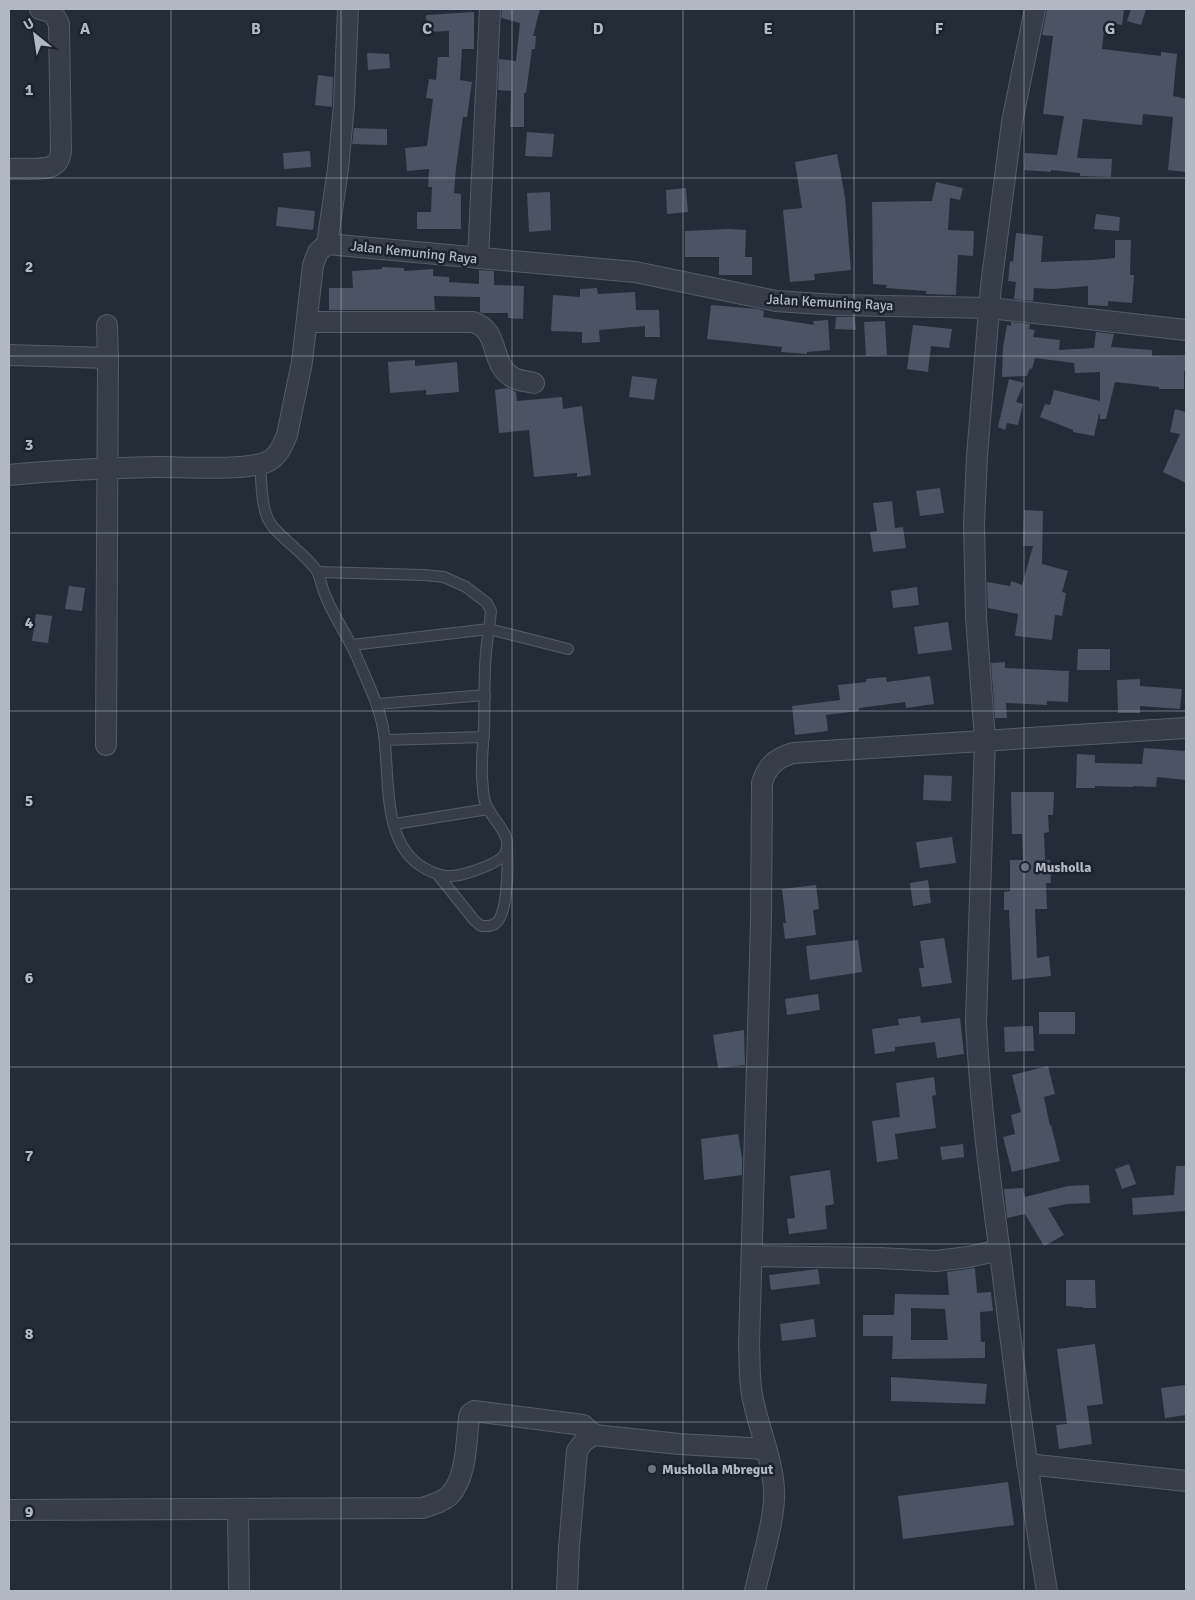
<svg xmlns="http://www.w3.org/2000/svg" width="1195" height="1600" viewBox="0 0 1195 1600" font-family="Signika,sans-serif">
  <rect width="100%" height="100%" fill="#242c38"/>
  <g fill="#4a5462" fill-rule="evenodd">
    <polygon points="502,9 540,9 533,36 536,36 535,49 532,49 526,93 524,93 524,127 510,127 511,91 498,90 499,59 516,61 520,23 501,18"/>
    <polygon points="1047,9 1115,9 1124,10 1122,25 1105,22 1102,49 1161,56 1161,52 1177,54 1173,96 1186,99 1186,172 1168,170 1173,117 1143,114 1142,125 1083,119 1077,158 1112,159 1111,177 1080,176 1080,173 1051,170 1051,172 1024,170 1025,153 1057,155 1064,116 1043,114 1053,36 1042,35"/>
    <polygon points="1131,9 1146,9 1141,25 1127,21"/>
    <polygon points="474,12 474,49 462,49 460,80 472,82 467,117 463,117 456,168 454,193 461,194 461,229 417,229 417,212 431,212 432,187 428,187 429,169 407,171 405,148 427,146 433,99 426,98 429,79 436,80 438,57 449,57 449,31 427,32 426,15"/>
    <polygon points="367,53 389,54 390,68 368,70"/>
    <polygon points="318,75 333,77 332,107 315,105"/>
    <polygon points="354,128 387,129 387,145 352,144"/>
    <polygon points="527,132 554,134 552,157 525,156"/>
    <polygon points="310,151 311,167 284,169 283,153"/>
    <polygon points="837,154 845,197 851,270 814,274 815,280 790,282 783,210 802,208 795,162"/>
    <polygon points="936,182 963,188 960,200 950,198 948,230 974,231 973,256 958,255 956,295 926,294 926,291 886,288 887,285 873,284 872,202 932,201"/>
    <polygon points="686,188 688,212 667,214 666,190"/>
    <polygon points="550,192 551,230 529,232 527,193"/>
    <polygon points="278,207 315,211 313,230 276,226"/>
    <polygon points="1096,214 1120,217 1119,231 1094,229"/>
    <polygon points="729,229 746,230 745,257 752,257 752,275 719,275 719,257 685,257 685,231"/>
    <polygon points="1016,233 1043,236 1041,262 1092,260 1115,258 1115,240 1131,240 1130,275 1134,275 1132,303 1108,301 1108,306 1088,305 1088,286 1053,289 1034,288 1033,301 1014,299 1016,282 1008,281 1010,261 1013,262"/>
    <polygon points="382,267 404,268 404,271 433,269 433,276 449,277 449,282 479,284 479,270 494,271 494,285 524,286 523,319 508,318 508,313 482,313 480,312 480,297 434,296 435,310 329,310 329,288 353,288 352,271 382,269"/>
    <polygon points="597,288 598,294 635,292 636,310 659,310 660,337 645,337 645,326 599,330 600,342 582,343 582,332 551,331 553,295 580,297 580,289"/>
    <polygon points="711,305 758,309 764,311 763,317 814,325 813,321 828,320 830,350 807,352 807,354 781,352 782,347 707,339"/>
    <polygon points="836,317 855,317 856,330 835,329"/>
    <polygon points="885,321 887,355 866,356 864,322"/>
    <polygon points="1011,322 1030,324 1029,329 1035,330 1033,337 1060,340 1059,350 1094,348 1096,332 1114,334 1111,347 1152,350 1152,356 1186,357 1186,371 1184,371 1184,389 1159,389 1159,387 1115,382 1106,419 1100,419 1100,414 1099,414 1094,436 1073,432 1073,430 1040,417 1045,404 1050,405 1054,390 1100,401 1100,372 1075,373 1074,363 1035,358 1032,369 1030,368 1027,376 1002,377 1003,347 1007,325 1011,326"/>
    <polygon points="913,325 952,329 949,348 931,346 928,372 907,369"/>
    <polygon points="415,360 415,366 457,362 459,392 426,395 426,390 390,393 388,362"/>
    <polygon points="632,376 657,379 654,400 629,397"/>
    <polygon points="1009,379 1024,383 1016,402 1023,404 1018,425 1007,423 1005,430 998,427"/>
    <polygon points="508,388 516,392 517,401 562,397 563,409 582,406 591,475 577,477 577,473 534,477 529,430 499,433 495,390"/>
    <polygon points="1175,409 1186,412 1186,483 1163,472 1180,434 1170,432"/>
    <polygon points="940,488 944,513 920,516 916,491"/>
    <polygon points="892,501 895,528 903,527 906,548 873,552 870,532 877,531 873,503"/>
    <polygon points="1024,510 1043,511 1042,564 1068,571 1062,592 1066,593 1062,616 1055,615 1052,640 1015,636 1018,614 988,608 987,582 1010,586 1011,581 1022,585 1033,546 1023,546"/>
    <polygon points="69,586 85,588 82,611 65,609"/>
    <polygon points="917,587 919,605 893,608 891,591"/>
    <polygon points="36,614 52,616 48,643 32,641"/>
    <polygon points="948,622 952,650 918,654 914,627"/>
    <polygon points="1078,649 1110,649 1110,670 1077,670"/>
    <polygon points="1005,662 1005,668 1069,671 1068,702 1047,701 1047,705 1006,703 1007,718 995,718 991,663"/>
    <polygon points="930,676 934,704 906,708 905,702 859,708 859,711 826,715 828,731 795,735 792,706 840,700 838,685 866,682 866,679 886,677 887,682"/>
    <polygon points="1140,679 1140,686 1182,689 1180,709 1140,706 1140,713 1118,713 1117,680"/>
    <polygon points="1144,748 1186,751 1186,780 1157,777 1156,787 1133,786 1133,787 1095,786 1095,788 1076,788 1077,754 1095,755 1095,763 1142,764"/>
    <polygon points="924,775 952,776 951,801 923,800"/>
    <polygon points="1011,792 1054,792 1053,815 1048,815 1049,832 1044,833 1045,860 1050,860 1051,883 1046,883 1047,909 1035,909 1037,958 1049,956 1051,976 1012,980 1009,910 1004,910 1004,892 1010,891 1010,860 1023,860 1022,834 1012,834"/>
    <polygon points="952,837 956,863 920,868 916,842"/>
    <polygon points="928,880 931,903 913,906 910,883"/>
    <polygon points="816,885 819,909 813,910 816,935 785,939 783,923 786,923 782,889"/>
    <polygon points="944,938 952,983 922,987 919,968 924,968 920,941"/>
    <polygon points="858,940 862,972 810,980 806,946"/>
    <polygon points="818,994 820,1010 787,1015 785,999"/>
    <rect x="1039" y="1012" width="36" height="22"/>
    <polygon points="920,1016 921,1023 960,1018 964,1054 937,1058 935,1042 895,1047 895,1051 875,1054 872,1029 899,1025 898,1019"/>
    <polygon points="1033,1026 1034,1051 1005,1052 1004,1027"/>
    <polygon points="744,1030 745,1065 718,1068 713,1035"/>
    <polygon points="1048,1066 1055,1094 1044,1097 1050,1126 1051,1125 1060,1161 1012,1172 1003,1137 1015,1134 1011,1115 1021,1112 1012,1075"/>
    <polygon points="934,1077 936,1095 932,1096 936,1128 895,1134 898,1159 877,1162 872,1121 900,1117 896,1083"/>
    <polygon points="738,1134 742,1158 742,1175 704,1180 701,1139"/>
    <polygon points="963,1144 964,1157 942,1160 940,1147"/>
    <polygon points="1129,1164 1136,1184 1122,1189 1115,1169"/>
    <polygon points="1176,1166 1186,1166 1186,1211 1133,1215 1132,1198 1174,1195"/>
    <polygon points="830,1170 834,1204 825,1206 827,1229 789,1234 787,1219 795,1218 790,1176"/>
    <polygon points="1089,1185 1090,1203 1067,1204 1048,1208 1064,1235 1044,1246 1025,1214 1007,1218 1004,1189 1023,1188 1025,1197 1068,1186"/>
    <path d="M975,1268l2,25 14,-1 2,19 -13,1 1,30h4v16l-93,1 1,-23h-30v-21h31l1,-21 54,1 -2,-23zM911,1308l34,1 3,31h-37z"/>
    <polygon points="818,1269 820,1284 771,1290 769,1275"/>
    <polygon points="1066,1280 1095,1280 1096,1308 1083,1308 1083,1307 1066,1306"/>
    <polygon points="814,1319 816,1337 782,1341 780,1324"/>
    <polygon points="1095,1344 1103,1404 1087,1406 1092,1444 1059,1449 1056,1425 1067,1424 1057,1349"/>
    <polygon points="891,1377 987,1384 985,1404 891,1401"/>
    <polygon points="1186,1385 1186,1415 1165,1418 1161,1388"/>
    <polygon points="1008,1482 1014,1525 903,1539 898,1496"/>
  </g>
  <g fill="none" stroke-linecap="round" stroke-linejoin="round">
    <defs>
      <g id="service">
        <path d="M260,463c2,20 0,48 13,64 14,16 32,27 44,44 4,8 5,18 9,26 8,20 21,38 30,58 10,24 22,47 27,73 8,44 -4,117 43,141 15,8 25,9 41,4 10,-3 36,-11 39,-22 6,-15 -11,-29 -17,-41 -4,-6 -6,-15 -6,-22 -3,-19 0,-40 1,-58 1,-34 -1,-67 5,-101l79,20"/>
        <polyline points="318,572 424,575 444,577 466,587 487,603 491,611 489,629 352,645"/>
        <polyline points="377,704 485,695"/>
        <polyline points="385,740 484,737"/>
        <polyline points="395,824 488,809"/>
        <path d="M438,875l36,45 7,6c5,0 11,1 15,-3 12,-10 12,-57 11,-72"/>
      </g>
      <g id="minor">
        <path d="M1035,9l-23,113 -21,164 -14,170 -3,67 2,94 9,123 -9,281c4,84 15,166 26,248 13,108 27,215 45,322"/>
        <path d="M9,169c11,-1 36,2 45,-4 5,-3 6,-9 7,-14l-2,-127 -6,-11 -13,-4"/>
        <polyline points="327,244 338,169 344,105 348,9"/>
        <polyline points="478,258 490,9"/>
        <path d="M307,322h166c28,9 16,41 39,55 6,4 15,4 22,6"/>
        <polyline points="9,355 108,358"/>
        <path d="M9,475c49,-5 98,-7 148,-8 28,0 85,4 110,-5 11,-5 16,-17 20,-27l15,-73 11,-97 5,-13 9,-8 308,28 141,29 61,4 153,3 196,22"/>
        <polyline points="106,745 108,358 107,325"/>
        <polyline points="752,1256 879,1258 936,1261 969,1257 999,1250"/>
        <polyline points="1027,1464 1186,1481"/>
        <polyline points="238,1509 239,1591"/>
        <path d="M9,1510l413,-2c9,-3 21,-6 28,-13 17,-19 16,-53 19,-77l1,-4 4,-3 109,14 11,10"/>
        <polyline points="567,1591 569,1547 577,1451 584,1441 594,1435 679,1444 766,1449"/>
        <path d="M755,1591c6,-28 21,-75 19,-102 -2,-32 -16,-62 -22,-94 -3,-16 -2,-33 -3,-50l12,-423 1,-139c5,-17 14,-25 31,-30l393,-25"/>
      </g>
    </defs>
    <use href="#service" stroke="#555c66" stroke-width="12"/>
    <use href="#minor" stroke="#555c66" stroke-width="22"/>
    <use href="#service" stroke="#373e49" stroke-width="10"/>
    <use href="#minor" stroke="#373e49" stroke-width="20"/>
  </g>
  <path fill="none" stroke="#b2b9c5" stroke-width="1" stroke-opacity="0.55" d="M171,9v1582M341,9v1582M512,9v1582M683,9v1582M854,9v1582M1024,9v1582M9,178h1177M9,356h1177M9,533h1177M9,711h1177M9,889h1177M9,1067h1177M9,1244h1177M9,1422h1177"/>
  <g fill="#6b7280" stroke="#1c232d" stroke-width="2">
    <circle cx="1025" cy="867" r="5"/>
    <circle cx="652" cy="1469" r="5"/>
  </g>
  <g text-anchor="middle" stroke-width="5" stroke-linejoin="round" paint-order="stroke">
    <g font-size="14" fill="#b2b9c5" stroke="#1c232d">
      <text transform="translate(414 252) rotate(6)" y="5">Jalan Kemuning Raya</text>
      <text transform="translate(830 302) rotate(3)" y="5">Jalan Kemuning Raya</text>
    </g>
    <g font-size="14" font-weight="bold" fill="#b2b9c5" stroke="#1c232d" text-anchor="start">
      <text x="1035" y="872">Musholla</text>
      <text x="662" y="1474">Musholla Mbregut</text>
    </g>
  </g>
  <g font-size="16" text-anchor="middle" font-weight="bold" fill="#b2b9c5" stroke="#1c232d" stroke-width="5" stroke-linejoin="round" paint-order="stroke">
    <text x="85" y="34">A</text>
    <text x="256" y="34">B</text>
    <text x="427" y="34">C</text>
    <text x="598" y="34">D</text>
    <text x="768" y="34">E</text>
    <text x="939" y="34">F</text>
    <text x="1110" y="34">G</text>
    <text x="29" y="95">1</text>
    <text x="29" y="272">2</text>
    <text x="29" y="450">3</text>
    <text x="29" y="628">4</text>
    <text x="29" y="806">5</text>
    <text x="29" y="983">6</text>
    <text x="29" y="1161">7</text>
    <text x="29" y="1339">8</text>
    <text x="29" y="1517">9</text>
  </g>
  <rect width="1195" height="1600" fill="none" stroke="#b2b9c5" stroke-width="20"/>
  <g transform="translate(35 35) rotate(330)" stroke="#1c232d" stroke-width="4" paint-order="stroke">
  <path d="M0-4L9 19L0 12L-9 19Z" fill="#b2b9c5"/>
  <text y="-8" font-size="14" font-weight="bold" text-anchor="middle" fill="#b2b9c5">U</text>
  </g>
</svg>
